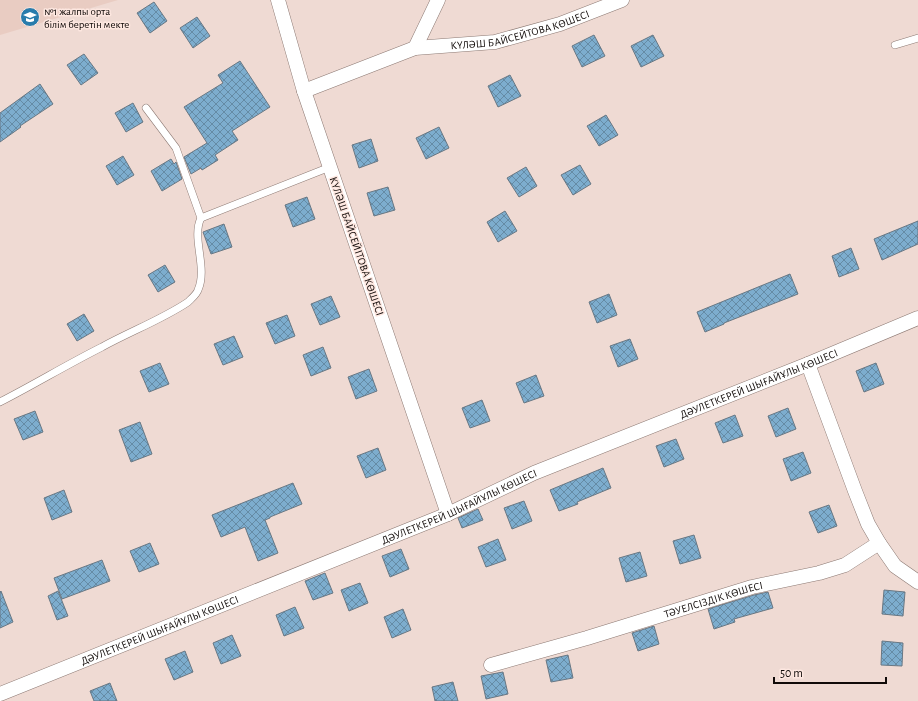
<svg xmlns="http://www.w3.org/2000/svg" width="918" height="701" viewBox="0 0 918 701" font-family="'Alegreya Sans',sans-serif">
  <defs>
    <pattern id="building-cross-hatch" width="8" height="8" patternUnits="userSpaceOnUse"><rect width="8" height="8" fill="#7dadce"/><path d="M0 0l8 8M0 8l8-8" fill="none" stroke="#658ba5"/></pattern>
  </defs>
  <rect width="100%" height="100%" fill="#efdad3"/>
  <polygon fill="#e9ccc2" points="0,0 118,0 0,35"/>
  <g fill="url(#building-cross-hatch)" stroke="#687783">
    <polygon points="154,2 167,21 150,33 137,13"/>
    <polygon points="197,17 210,36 193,48 180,28"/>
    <polygon points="594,35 605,56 582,67 572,46"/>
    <polygon points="653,35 664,56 641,67 631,46"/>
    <polygon points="84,54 98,73 81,85 67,65"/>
    <polygon points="240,61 270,107 232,131 238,140 215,155 218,160 202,170 201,168 191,174 184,157 207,143 184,107 223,83 218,75"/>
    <polygon points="510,75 521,96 498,107 488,86"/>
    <polygon points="40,84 53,104 20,126 21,127 0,142 0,113"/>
    <polygon points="133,103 143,122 126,132 115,113"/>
    <polygon points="606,115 618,135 599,146 587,126"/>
    <polygon points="439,127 449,148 426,159 416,138"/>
    <polygon points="371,139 378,161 359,168 352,145"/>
    <polygon points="123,156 134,175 117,185 106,166"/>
    <polygon points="171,159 174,164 176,162 182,179 162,191 151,171"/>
    <polygon points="580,165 591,184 573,195 561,175"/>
    <polygon points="526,167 537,186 519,197 507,178"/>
    <polygon points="388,187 395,210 374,216 367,193"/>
    <polygon points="307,197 315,219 293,227 285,205"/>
    <polygon points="505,211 517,231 498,242 487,222"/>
    <polygon points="918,221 918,244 882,260 874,239"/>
    <polygon points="224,224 232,247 211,254 203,232"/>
    <polygon points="851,248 859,269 839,277 832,256"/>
    <polygon points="165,265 175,282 158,292 148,275"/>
    <polygon points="790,274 798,294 724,323 724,324 705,332 697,312"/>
    <polygon points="609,294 617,315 597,323 589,302"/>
    <polygon points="331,296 340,317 320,325 311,304"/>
    <polygon points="84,314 94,331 77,341 67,324"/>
    <polygon points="287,315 295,336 275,344 266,323"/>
    <polygon points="234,336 243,357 223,365 214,344"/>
    <polygon points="630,339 638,359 618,367 610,346"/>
    <polygon points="323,347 331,368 311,376 303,355"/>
    <polygon points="160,363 169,384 149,392 140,371"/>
    <polygon points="876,363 884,384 864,392 856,371"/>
    <polygon points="369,369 377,391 356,399 348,377"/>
    <polygon points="536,375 544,396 524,403 516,383"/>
    <polygon points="482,400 490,421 470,428 462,408"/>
    <polygon points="788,408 796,429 776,437 768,416"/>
    <polygon points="35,411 43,432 23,440 14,419"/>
    <polygon points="735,415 743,436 723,443 715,423"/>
    <polygon points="140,422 152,454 131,462 119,430"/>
    <polygon points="676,439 684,459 664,467 656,446"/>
    <polygon points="378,448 386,470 366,478 357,456"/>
    <polygon points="803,452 811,473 791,481 783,459"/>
    <polygon points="603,468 611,488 577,502 578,504 559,511 550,490"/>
    <polygon points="293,483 302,504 270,517 270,518 265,520 278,553 258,561 245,527 221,537 212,515"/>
    <polygon points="64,490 72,512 52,520 44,498"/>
    <polygon points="524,501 532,521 512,529 504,508"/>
    <polygon points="829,505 837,526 818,533 809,512"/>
    <polygon points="478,509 483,520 462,528 458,518"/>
    <polygon points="694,535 701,558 680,564 673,541"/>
    <polygon points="498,539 506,560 486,567 478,547"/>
    <polygon points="150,543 159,564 139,572 130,551"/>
    <polygon points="401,549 409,569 390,577 382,556"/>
    <polygon points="640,552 647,576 626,582 619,558"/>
    <polygon points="102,560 110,581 62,599 54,578"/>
    <polygon points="325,573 333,593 313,600 305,581"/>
    <polygon points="360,583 368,603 349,611 341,590"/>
    <polygon points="884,590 905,592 903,616 882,614"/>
    <polygon points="1,591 13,622 0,628 0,592"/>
    <polygon points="58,591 68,616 57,620 48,596"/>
    <polygon points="768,592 773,608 734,619 735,622 714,629 708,609 754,595"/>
    <polygon points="295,607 304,628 284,636 276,615"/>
    <polygon points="403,609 411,630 392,638 384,617"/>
    <polygon points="654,626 659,644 638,651 632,633"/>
    <polygon points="232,635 241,656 221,664 213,643"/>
    <polygon points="882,641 903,643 902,666 881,665"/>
    <polygon points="185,651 193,672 174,680 165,659"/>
    <polygon points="568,655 573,678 551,682 546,660"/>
    <polygon points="503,672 508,694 486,699 481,676"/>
    <polygon points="453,682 458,701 435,701 432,687"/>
    <polygon points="110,683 117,701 94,701 90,691"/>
  </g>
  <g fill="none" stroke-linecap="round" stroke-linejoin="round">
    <defs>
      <g id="service">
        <polyline points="895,45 918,38"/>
        <polyline points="201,218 330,167"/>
        <path d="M0,402c35,-18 68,-38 102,-55 27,-15 61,-28 86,-45 3,-3 9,-8 10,-12 10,-23 -7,-52 3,-72l-25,-70 -30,-40"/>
      </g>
      <g id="minor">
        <polyline points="278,0 304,91"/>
        <polyline points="415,48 438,0"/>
        <polyline points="808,364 855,491 868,524 879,543"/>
        <path id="s1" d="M448,514l-144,-423 111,-43 80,-6 65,-18 62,-24"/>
        <path id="s2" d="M491,665l96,-27 165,-51 67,-14 26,-8 34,-22 16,23 23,16"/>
        <path id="s3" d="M0,694l448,-180 86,-41 274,-109 110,-46"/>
      </g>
    </defs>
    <use href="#service" stroke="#8c7973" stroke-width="8"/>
    <use href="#minor" stroke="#8c7973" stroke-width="15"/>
    <use href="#service" stroke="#fff" stroke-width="7"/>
    <use href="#minor" stroke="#fff" stroke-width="14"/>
  </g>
  <defs>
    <symbol id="school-disc" viewBox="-11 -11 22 22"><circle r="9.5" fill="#287cac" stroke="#fde7e0"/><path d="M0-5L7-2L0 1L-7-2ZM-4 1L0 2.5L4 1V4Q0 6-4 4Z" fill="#fff"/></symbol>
  </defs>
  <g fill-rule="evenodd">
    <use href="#school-disc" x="19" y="6" width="22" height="22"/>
  </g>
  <g text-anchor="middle" stroke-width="3" stroke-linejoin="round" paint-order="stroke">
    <g font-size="11" fill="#100a08" stroke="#fde7e0" text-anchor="start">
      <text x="44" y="15">№1 жалпы орта<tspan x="44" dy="13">білім беретін мекте</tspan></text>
    </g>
    <g font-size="11" fill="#100a08" stroke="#fde7e0">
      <text dy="4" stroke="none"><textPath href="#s1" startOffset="673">КҮЛӘШ БАЙСЕЙТОВА КӨШЕСІ</textPath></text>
      <text transform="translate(357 246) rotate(71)" y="4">КҮЛӘШ БАЙСЕЙІТОВА КӨШЕСІ</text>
      <text dy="4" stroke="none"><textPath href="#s3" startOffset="820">ДӘУЛЕТКЕРЕЙ ШЫҒАЙҰЛЫ КӨШЕСІ</textPath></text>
      <text dy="4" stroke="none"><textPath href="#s3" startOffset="496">ДӘУЛЕТКЕРЕЙ ШЫҒАЙҰЛЫ КӨШЕСІ</textPath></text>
      <text dy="4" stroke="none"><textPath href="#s2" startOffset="232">ТӘУЕЛСІЗДІК КӨШЕСІ</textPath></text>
      <text dy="4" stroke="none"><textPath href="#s3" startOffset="172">ДӘУЛЕТКЕРЕЙ ШЫҒАЙҰЛЫ КӨШЕСІ</textPath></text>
    </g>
  </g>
  <path d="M774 677v6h112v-6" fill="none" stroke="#100a08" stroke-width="2"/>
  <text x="780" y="677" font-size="12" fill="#100a08" stroke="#fde7e0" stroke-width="3" paint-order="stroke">50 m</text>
</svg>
